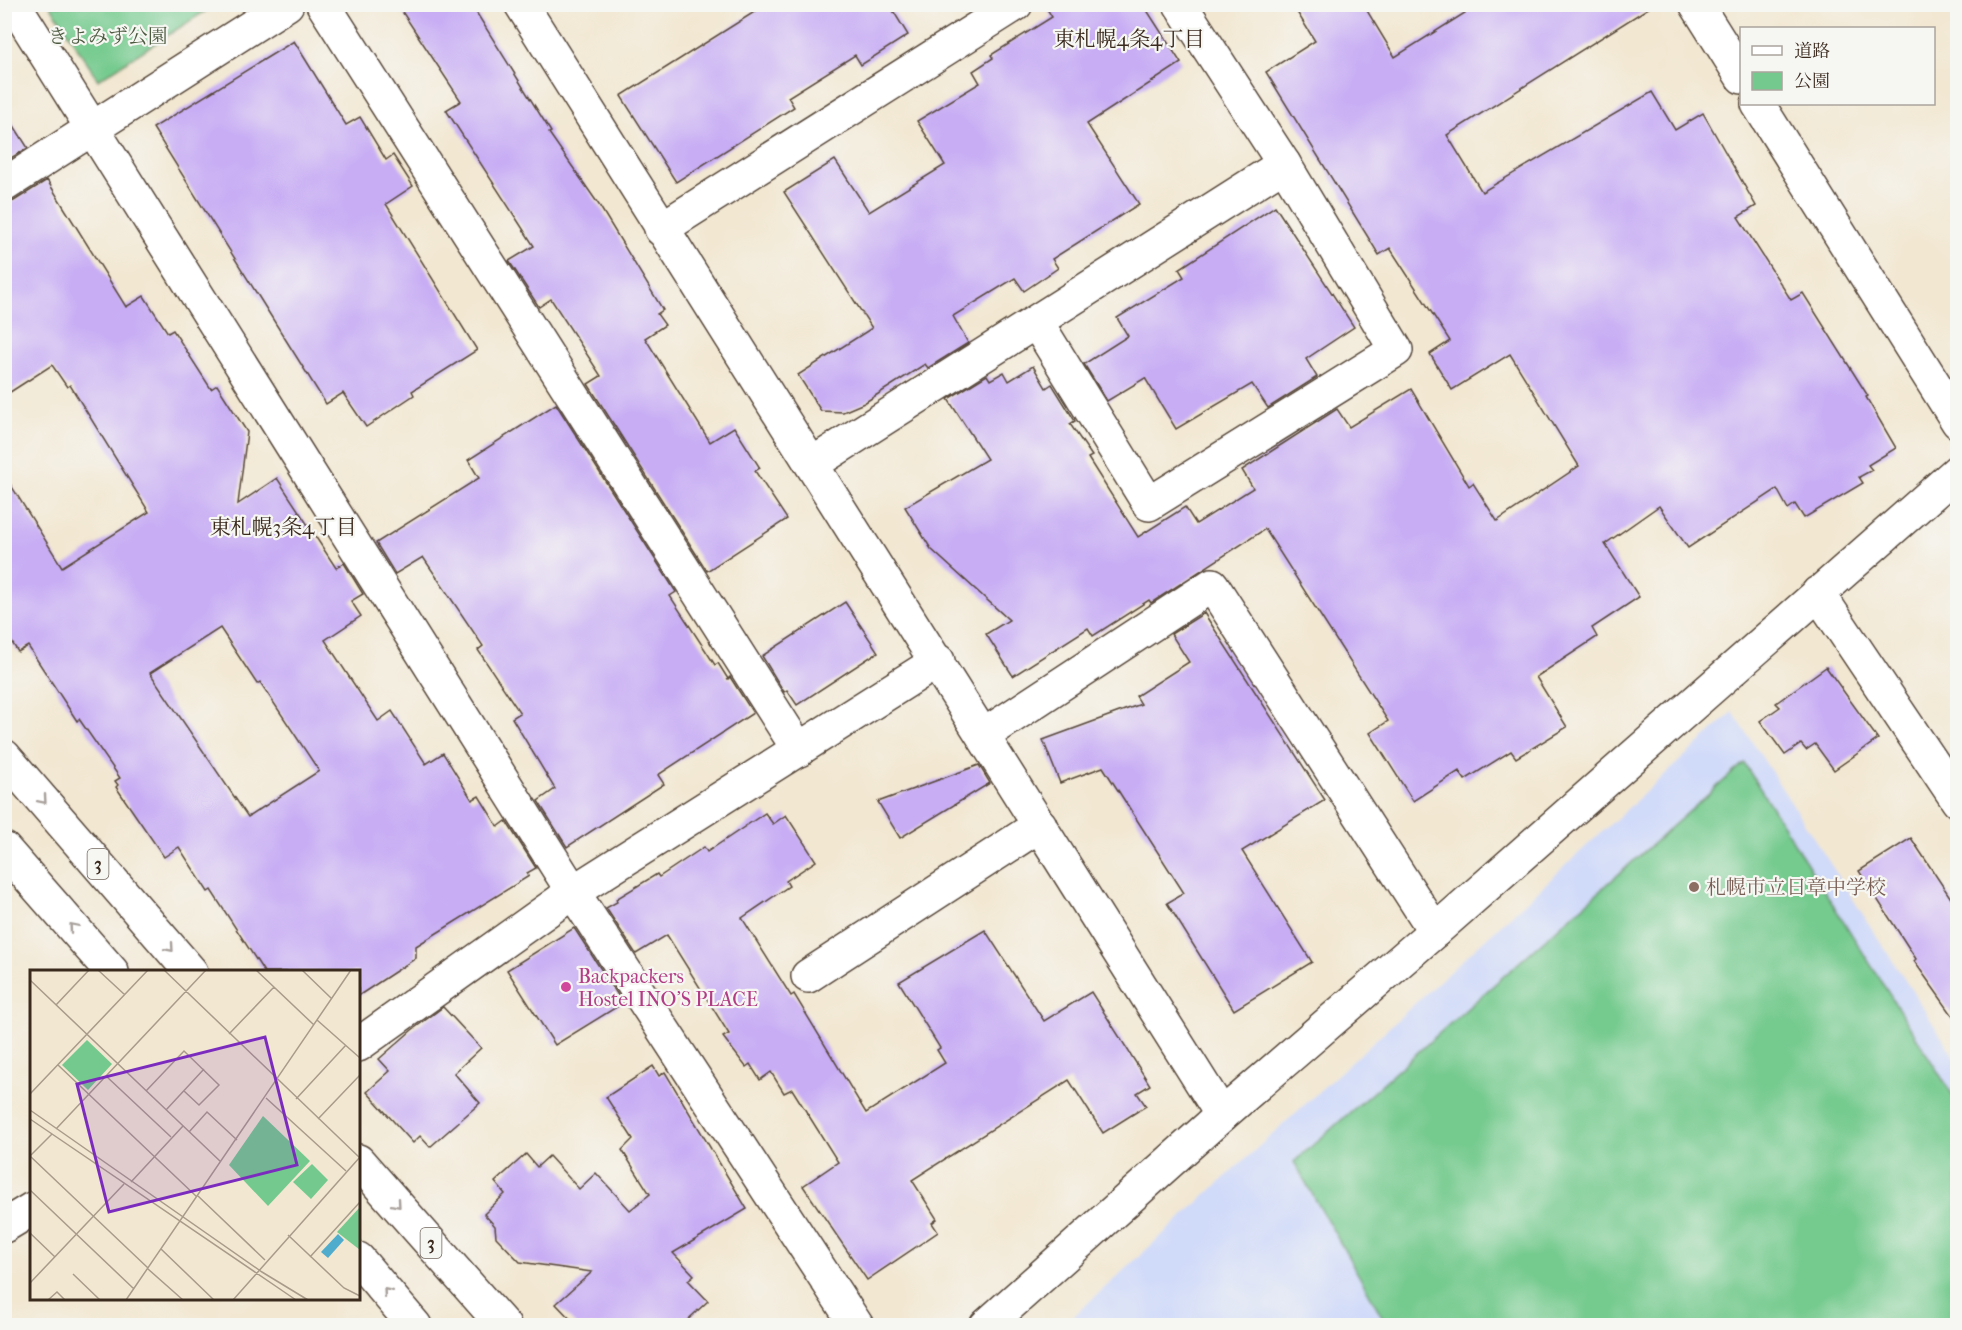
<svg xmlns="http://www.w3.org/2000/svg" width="1962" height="1330" viewBox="0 0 1962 1330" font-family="'IM FELL French Canon','Noto Serif JP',serif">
  <rect width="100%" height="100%" fill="#f6f6f2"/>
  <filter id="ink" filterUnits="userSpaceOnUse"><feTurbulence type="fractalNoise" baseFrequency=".0167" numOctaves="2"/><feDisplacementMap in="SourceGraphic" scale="12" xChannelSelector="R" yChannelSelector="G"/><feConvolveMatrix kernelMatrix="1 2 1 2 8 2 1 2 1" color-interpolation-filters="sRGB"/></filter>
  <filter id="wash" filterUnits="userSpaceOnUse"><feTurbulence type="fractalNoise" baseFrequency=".008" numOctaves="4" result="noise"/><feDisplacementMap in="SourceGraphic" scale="24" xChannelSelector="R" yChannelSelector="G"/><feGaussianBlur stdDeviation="1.35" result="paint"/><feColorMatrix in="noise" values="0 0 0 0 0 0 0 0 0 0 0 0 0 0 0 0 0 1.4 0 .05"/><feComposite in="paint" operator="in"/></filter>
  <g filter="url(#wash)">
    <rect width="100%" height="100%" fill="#f2e7d1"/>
    <polygon fill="#d0daf9" points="1733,712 1957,1061 1957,1325 1063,1326"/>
    <g fill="#74ca8e" stroke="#587a56" stroke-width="1.5">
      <polygon points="50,5 215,5 98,80"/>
      <polygon points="1744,763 1957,1102 1957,1325 1387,1325 1294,1162"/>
    </g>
    <g id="blocks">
      <g fill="#c8adf4" fill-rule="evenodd">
        <polygon points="397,4 471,4 551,132 549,133 599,205 663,310 657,314 665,325 645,338 710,442 734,427 760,468 755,471 787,519 707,571 588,384 601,376 551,299 539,307 509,261 534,246 446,110 461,101"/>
        <polygon points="767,4 889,4 908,35 861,65 855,55 788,97 794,107 676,182 621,96"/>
        <polygon points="1044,4 1143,4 1181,63 1087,124 1139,204 1052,259 1058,268 1024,291 1015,278 953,316 968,343 928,368 925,364 864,403 843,412 821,411 798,375 872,328 784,192 835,160 869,212 945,165 917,121 980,83 973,71 993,58 991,55 1052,17"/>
        <polygon points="1292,4 1363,4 1395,57 1479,4 1655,4 1447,135 1482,192 1652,92 1675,130 1703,113 1756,206 1738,217 1791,300 1803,293 1868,396 1866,397 1896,448 1868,465 1872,470 1859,477 1863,483 1804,518 1795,504 1788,509 1777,489 1688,548 1659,506 1605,544 1639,597 1592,628 1597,637 1536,677 1567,727 1516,758 1511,751 1465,780 1459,771 1413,801 1370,733 1388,721 1265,529 1151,603 1149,600 1093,636 1088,628 1013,676 986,634 1009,620 931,549 905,507 987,459 948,399 987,375 990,380 1004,372 1009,381 1033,366 1046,388 1052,384 1075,421 1070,424 1092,456 1088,458 1138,537 1185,507 1196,524 1253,488 1242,470 1337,409 1349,427 1411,389 1469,486 1473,483 1497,521 1579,466 1510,354 1452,390 1430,354 1450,341 1390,248 1379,255 1266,72 1315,41"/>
        <polygon points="294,41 346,125 360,117 386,160 393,155 413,186 386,204 477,350 412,391 414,395 366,427 343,393 326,404 153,128"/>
        <polygon points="4,110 28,148 4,162"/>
        <path d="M47,180l79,127 18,-11 24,37 5,-3 38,59 6,-4 30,47 -9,72 39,-26 59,90 8,-5 19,31 -12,7 10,15 -36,24 53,81 14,-10 34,53 17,-11 29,47 7,-4 19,31 8,-6 30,47 -9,5 2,3 -113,70v12l-58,38v-24h-94l-53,-82 -3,2 -29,-45 -15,10 -48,-70 2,-2 -3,-4 5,-3 -41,-59 -2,2 -49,-75 -10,6 -14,-22v-156l58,93 87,-55 -79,-127 -3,2 -15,-22 -48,31v-192l10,-3zM220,628l37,56 3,-2 59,89 -71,46 -98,-144z"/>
        <polygon points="1275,206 1354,327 1306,359 1317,377 1268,408 1252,384 1176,429 1145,378 1107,401 1084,364 1128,336 1117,318 1184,277 1179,269"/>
        <polygon points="556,404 676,592 670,596 715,665 718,663 728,679 730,677 753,713 658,775 664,784 567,847 538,801 555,789 512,718 520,713 478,650 483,646 423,557 395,574 376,543 479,478 468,460"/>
        <polygon points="845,602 878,652 797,705 787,690 784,692 762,656"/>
        <polygon points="1204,613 1325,800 1242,851 1312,962 1234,1010 1167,903 1184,893 1103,767 1060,783 1043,740 1141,704 1136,696 1189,662 1171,634"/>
        <polygon points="1826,667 1878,739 1834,770 1815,744 1806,750 1801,744 1785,755 1760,721 1780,707 1776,703"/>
        <polygon points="979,765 990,783 900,838 878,802"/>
        <polygon points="765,813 773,824 786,815 816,861 786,881 789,886 742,918 791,996 794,994 866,1113 945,1063 937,1050 940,1048 899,982 985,930 1044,1021 1091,992 1150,1085 1137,1093 1146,1106 1103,1133 1069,1080 912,1180 937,1219 932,1223 938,1232 867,1280 803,1186 838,1162 792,1089 784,1093 771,1072 760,1080 750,1064 746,1067 723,1037 729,1034 667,935 636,954 606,908 617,902 616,899 657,874 659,877 704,847 707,852"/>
        <polygon points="1911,838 1958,909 1958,1023 1914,961 1916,959 1859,871"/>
        <polygon points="574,928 623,1003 555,1045 507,970"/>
        <polygon points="443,1007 481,1048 454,1073 480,1103 430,1147 420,1136 413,1143 367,1092 390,1071 379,1059 412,1030"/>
        <polygon points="653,1066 659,1076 665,1072 747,1209 673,1253 694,1275 688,1280 708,1301 681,1326 577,1326 556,1304 592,1272 520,1262 496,1237 495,1226 484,1214 505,1194 495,1182 526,1154 537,1167 549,1156 579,1189 596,1173 630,1210 650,1194 622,1150 633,1139 606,1097"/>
      </g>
    </g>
  </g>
  <g filter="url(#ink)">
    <use href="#blocks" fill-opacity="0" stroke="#564639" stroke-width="1.5"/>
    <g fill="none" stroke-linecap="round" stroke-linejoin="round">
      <defs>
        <g id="minor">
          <polyline points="14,4 573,892 857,1326"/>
          <polyline points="323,4 799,750"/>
          <polyline points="521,4 1222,1115"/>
          <polyline points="1696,4 1742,77"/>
          <polyline points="1758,104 1958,422"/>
          <polyline points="4,185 287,4"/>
          <polyline points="661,229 1016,4"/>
          <polyline points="1037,323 1149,504 1396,350 1284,164 1180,4"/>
          <polyline points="812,464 1284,164"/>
          <polyline points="1818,593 1958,801"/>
          <polyline points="984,735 1212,585 1435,931"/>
          <polyline points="808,976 1040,825"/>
          <polyline points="358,1045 573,892 938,661"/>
          <polyline points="4,1226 32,1209"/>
          <polyline points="986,1326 1222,1115 1435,931 1958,471"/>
        </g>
        <g id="major">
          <polyline points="4,756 191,972"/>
          <polyline points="4,849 112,972"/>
          <polyline points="358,1161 504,1326"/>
          <polyline points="358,1259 415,1326"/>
        </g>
      </defs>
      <use href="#minor" stroke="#564639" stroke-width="36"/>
      <use href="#major" stroke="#564639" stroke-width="36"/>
      <use href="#minor" stroke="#fff" stroke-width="33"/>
      <use href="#major" stroke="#fff" stroke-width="33"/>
    </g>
    <defs><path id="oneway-chevron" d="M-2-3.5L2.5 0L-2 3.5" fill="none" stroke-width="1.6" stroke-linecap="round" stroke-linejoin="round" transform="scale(1.5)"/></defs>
    <g stroke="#a79f9a">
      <use href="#oneway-chevron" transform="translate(43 800) rotate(49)"/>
      <use href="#oneway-chevron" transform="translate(73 927) rotate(-131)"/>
      <use href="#oneway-chevron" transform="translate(170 948) rotate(49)"/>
      <use href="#oneway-chevron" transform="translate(397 1204) rotate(49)"/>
      <use href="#oneway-chevron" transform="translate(387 1292) rotate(-131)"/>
    </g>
  </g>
  <circle fill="#8d6e63" stroke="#f6f6f2" stroke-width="2" cx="1694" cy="887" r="6"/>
  <circle fill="#d1479c" stroke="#f6f6f2" stroke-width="2" cx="566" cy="987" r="6"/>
  <g text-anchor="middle" stroke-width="4.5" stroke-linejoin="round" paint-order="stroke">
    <g fill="#f6f6f2" stroke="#73675e" stroke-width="1.5">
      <rect x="87.5" y="849" width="21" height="30" rx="4.5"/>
      <rect x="420.5" y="1228" width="21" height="30" rx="4.5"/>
    </g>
    <g font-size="18" font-weight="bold" fill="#3b2a1e">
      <text x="98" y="870">3</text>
      <text x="431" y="1249">3</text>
    </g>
    <g font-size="20" fill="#4c5a40" stroke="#f6f6f2">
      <text x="108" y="43">きよみず公園</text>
    </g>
    <g font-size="20" fill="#785e54" stroke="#f6f6f2" text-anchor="start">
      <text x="1706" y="894">札幌市立日章中学校</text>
    </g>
    <g font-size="20" fill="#b23c85" stroke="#f6f6f2" text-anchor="start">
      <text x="578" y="983">Backpackers<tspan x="578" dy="23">Hostel INO'S PLACE</tspan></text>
    </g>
    <g font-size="21" fill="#3b2a1e" stroke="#f6f6f2">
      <text x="1129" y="46">東札幌4条4丁目</text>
      <text x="283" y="534">東札幌3条4丁目</text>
    </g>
  </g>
  <g transform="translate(30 970)">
    <rect width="330" height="330" fill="#f2e7d1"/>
    <path d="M57,70l25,24 -24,26 -26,-25zM233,146l47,45 -42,45 -39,-41zM282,194l16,16 -17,19 -18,-17zM330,237v43l-23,-18z" fill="#74ca8e"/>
    <path d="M308,264l6,6 -16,18 -7,-6z" fill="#4faccd"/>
    <path fill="none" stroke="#a99b89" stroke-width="1.5" d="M68,0l27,25M134,0l196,188M226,0l58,55M272,0l29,28M0,10l191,182M26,35l33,-35M287,50l43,38M199,64l45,-47M28,95l139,132M76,106l65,61M116,121l38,-40 35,34 -20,20 -15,-14M0,124l118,-124M236,128l80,73M266,129l50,-54M0,140l232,162 46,28M136,140l38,-41M0,149l266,181M288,149l42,-44M26,159l150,-159M159,162l18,-20 30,28M0,186l118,112M0,186l22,-22M101,212l52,-56M0,220l104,99M168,226l67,64M0,263l25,24M258,265l56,53 16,8M131,279l53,51M280,287l50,-55M118,299l35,31M43,304l27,26M0,313l94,-99M18,330l9,-8 8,8M96,330l225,-330M203,330l127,-143"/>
    <path fill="#7b2cbf" fill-opacity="0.15" stroke="#7b2cbf" stroke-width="3" d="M235,67l32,128 -188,47 -32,-128z"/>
    <rect width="330" height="330" fill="none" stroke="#3b2a1e" stroke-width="3"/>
  </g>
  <rect width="1962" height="1330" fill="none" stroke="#f6f6f2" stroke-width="24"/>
  <rect x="1740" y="27" width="195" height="78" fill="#f6f6f2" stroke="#aba49d" stroke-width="1.5"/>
  <rect x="1752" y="46" width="30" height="9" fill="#ffffff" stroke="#aba49d" stroke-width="1.5"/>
  <text x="1794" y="57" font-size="18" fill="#3b2a1e">道路</text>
  <rect x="1752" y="72" width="30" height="18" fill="#74ca8e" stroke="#aba49d" stroke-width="1.5"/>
  <text x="1794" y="87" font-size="18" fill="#3b2a1e">公園</text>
</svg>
